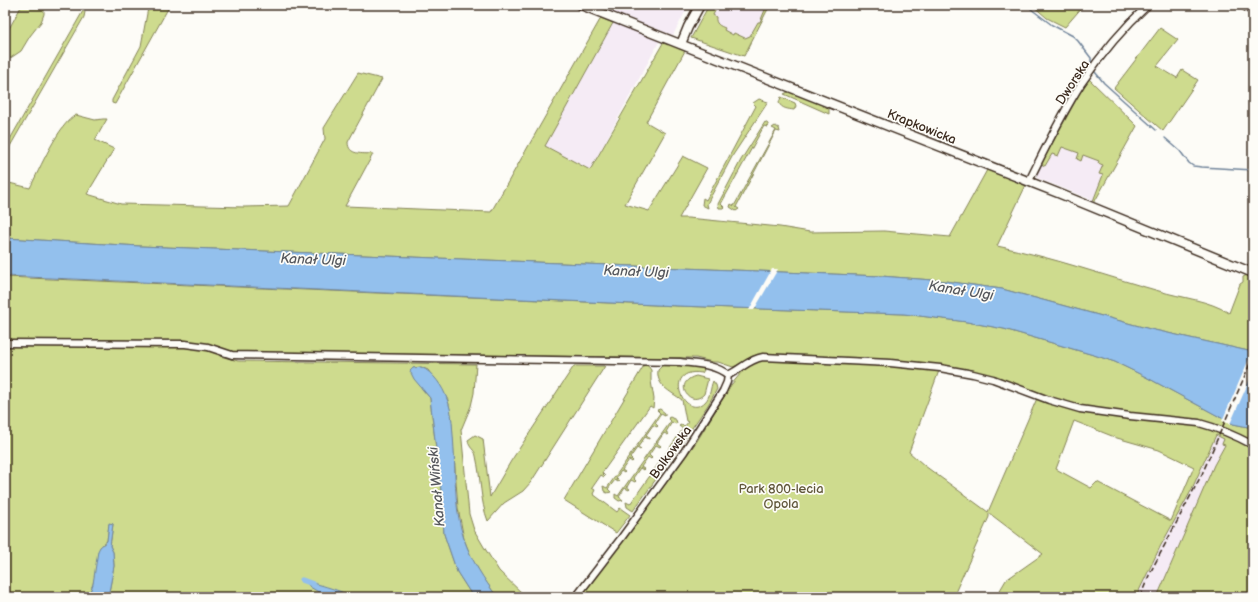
<svg xmlns="http://www.w3.org/2000/svg" width="1258" height="602" viewBox="0 0 1258 602" font-family="'Balsamiq Sans',sans-serif">
  <rect width="100%" height="100%" fill="#fdfcf7"/>
  <filter id="ink" filterUnits="userSpaceOnUse"><feTurbulence type="fractalNoise" baseFrequency=".025" numOctaves="2"/><feDisplacementMap in="SourceGraphic" scale="8" xChannelSelector="R" yChannelSelector="G"/><feConvolveMatrix kernelMatrix="1 2 1 2 8 2 1 2 1" color-interpolation-filters="sRGB"/></filter>
  <g filter="url(#ink)">
    <g fill="#f5ebf5">
      <polygon points="593,5 689,5 673,35"/>
      <polygon points="709,5 770,5 744,56 691,38"/>
      <polygon points="613,23 660,40 590,170 545,146"/>
      <polygon points="1088,78 1137,126 1095,201 1037,178 1037,173 1048,151"/>
      <polygon points="1216,435 1224,439 1225,445 1214,465 1157,597 1136,597 1160,547 1191,491"/>
    </g>
    <g fill="#cedb8e" stroke="#848256" fill-rule="evenodd">
      <polygon points="22,5 44,5 44,14 41,22 30,36 21,51 9,59 5,63 5,36"/>
      <polygon points="151,5 170,5 115,104 112,103 112,100 141,46 148,8"/>
      <path d="M709,5h9l-5,10 3,2c-1,7 4,9 9,11l-1,2 9,5 1,-2 11,5 5,-2 8,-14h2l7,-17h3l-26,51 -53,-18z"/>
      <polygon points="1032,5 1084,5 1065,27 1047,18"/>
      <polygon points="83,11 85,12 84,17 5,155 5,148"/>
      <path d="M601,18l12,5 -68,123 45,24 73,-127 5,2 1,-3 17,7 -40,73 19,11 -40,71 24,7 34,-55 24,12 -28,50h9l92,9 30,5 74,-1 66,6 37,-67 39,15 -29,61c55,11 108,30 162,45 23,7 50,9 70,22l11,-29 3,-2v-5l4,-2h3l-1,1 4,2v74l-103,-23 -148,-40 -57,-8 -64,-5 -741,-30 -135,-8v-56l25,6c9,-18 29,-65 46,-73l19,5 8,-1h4l-12,21 19,9 -27,45 34,10 123,3 45,-1 36,-67 -1,-11 34,-55 24,6 -34,63c0,14 15,11 25,12l-28,52 146,6z"/>
      <polygon points="1160,28 1178,40 1157,66 1177,78 1182,70 1198,80 1163,131 1114,88"/>
      <polygon points="1088,78 1137,126 1095,201 1093,201 1103,175 1099,174 1103,165 1098,163 1099,161 1083,155 1081,161 1077,159 1079,153 1062,147 1058,156 1052,154 1045,166 1041,164"/>
      <polygon points="790,91 829,108 829,114 784,94"/>
      <path d="M781,97l14,6 1,3 -2,4c-6,-1 -12,-1 -15,-7z"/>
      <polygon points="759,99 768,102 733,155 709,200 707,204 708,208 702,205 703,198 706,200 756,106 753,103"/>
      <polygon points="765,122 768,124 768,127 764,126 721,204 724,207 723,208 719,208 718,204 741,160"/>
      <polygon points="775,126 779,128 780,132 776,131 736,207 739,209 736,211 730,207 731,204 734,206 776,130 772,128"/>
      <path d="M5,277l673,29 226,8 63,8 37,7 93,27 18,6 31,15 87,47 20,4v169h-96l57,-132 11,-20 -3,-1 2,-5 -8,-4 -25,56 -31,56 -24,50h-140l10,-17 37,-26 -54,-41v4l-36,80h-375l60,-76 59,-80 34,-56 10,-12 13,-11 3,-5 -4,-1 -13,8 -7,3 -15,-5h-6l-16,-4 -467,-6 -15,-1 6,5 18,5 238,3 -2,29 -3,13 -10,24 8,84 5,16 10,17 15,24 27,26h-29l-15,-21 -11,-19 -7,-18 -6,-31 -7,-93 -3,-15 -20,-30 -7,-3 -8,1 9,21 8,9 12,101 2,35 13,38 16,25h-365l6,-31 -1,-14 -3,-6 3,-22h-4l-2,17 -4,3 -10,40 -5,13h-83zM940,368l73,18 25,10 -50,116 -63,-46 -16,-14zM1074,421l43,17 42,12 35,17 -23,54 -74,-39 -6,6 -35,-19z"/>
      <polygon points="643,364 648,366 651,370 651,381 654,399 653,408 650,406 602,473 605,476 604,477 601,475 592,488 595,490 593,494 617,512 620,508 630,515 616,533 564,500 643,367"/>
      <path d="M669,364l32,3 3,3 -2,3c-41,-7 -18,49 3,29 6,-6 5,-14 8,-21l3,4 1,4 -9,16 -36,52 -39,54 -6,-4 -1,-5 4,2 53,-75 -4,-3 2,-1 4,1 3,-4 -2,-1 -4,-21c-12,-9 -26,-14 -24,-30l5,-5z"/>
      <path d="M574,366h31l-74,116 -8,9 -19,12 -16,18c-8,-20 -7,-43 -12,-65 -1,-7 -7,-7 -8,-16l7,-5 8,4 7,58 21,-36z"/>
      <path d="M696,376l12,3 -4,15c-14,15 -32,-12 -8,-18z"/>
      <polygon points="660,409 665,413 665,416 661,414 655,423 658,426 657,427 653,425 646,435 649,437 649,439 645,437 638,447 641,449 640,450 637,448 630,458 633,461 632,462 629,460 622,470 625,472 624,473 621,471 616,478 619,481 618,482 615,480 608,489 611,492 607,493 604,491 603,486 607,488 660,413 657,410"/>
      <polygon points="670,417 676,420 677,423 676,424 672,422 666,432 669,434 668,435 664,433 657,443 661,446 660,447 656,445 649,455 652,458 651,459 648,457 641,467 644,469 643,470 640,468 633,478 636,481 635,482 631,480 627,487 630,489 629,490 625,488 619,497 623,500 619,501 615,498 615,494 618,496 671,421 668,418"/>
    </g>
    <g fill="#93c0ed" stroke="#70849a">
      <polygon points="5,238 140,246 881,276 945,281 1002,289 1150,329 1253,352 1253,428 1233,424 1146,377 1115,362 1097,356 1004,329 967,322 904,314 678,306 5,276"/>
      <path d="M421,367c12,5 22,20 26,32 5,12 5,24 6,36 3,33 0,72 11,104 7,21 20,40 33,58h-24l-16,-25 -13,-38 -2,-35 -12,-101 -16,-19 -4,-8 3,-3z"/>
      <polygon points="109,523 113,524 110,546 113,552 114,566 108,597 88,597 93,584 98,551 100,547 107,541"/>
      <path d="M307,581c9,3 38,10 43,16h-23l-17,-10 -4,-5z"/>
    </g>
    <g fill="#fdfcf7">
      <polygon points="772,269 778,269 754,310 749,310"/>
      <polygon points="1253,350 1253,372 1230,424 1222,421"/>
    </g>
    <g fill="none" stroke-linecap="round" stroke-linejoin="round">
      <g stroke="#70849a" stroke-width="1.5">
        <polyline points="1027,5 1028,6"/>
        <polyline points="1031,9 1052,25 1073,36 1078,41 1091,58 1091,62"/>
        <polyline points="1095,72 1104,83 1156,130"/>
        <polyline points="1165,138 1180,151 1189,163 1193,166 1202,167 1253,170"/>
      </g>
      <polyline stroke="#93c0ed" stroke-width="5.5" points="302,580 313,584"/>
      <defs>
        <g id="minor">
          <path d="M1029,181c16,-32 32,-66 52,-97 19,-28 42,-56 67,-79"/>
          <path d="M5,343l180,1 23,3 24,8 448,7c16,2 35,2 48,13l-1,7 -4,9 -39,61 -62,85 -46,60"/>
          <path d="M728,375c12,-5 21,-16 35,-18l127,6 50,5 33,6 20,5 56,21 31,9 50,7 69,7c19,5 37,13 54,22"/>
        </g>
        <g id="tertiary">
          <polyline points="581,5 1058,193 1253,273"/>
          <polyline points="681,44 688,27 700,5"/>
        </g>
        <polyline id="secondary" points="1245,5 1253,10"/>
      </defs>
      <use href="#minor" stroke="#3b2a1e" stroke-width="9"/>
      <use href="#tertiary" stroke="#3b2a1e" stroke-width="11"/>
      <use href="#secondary" stroke="#3b2a1e" stroke-width="12"/>
      <use href="#minor" stroke="#fdfcf7" stroke-width="6"/>
      <use href="#tertiary" stroke="#fdfcf7" stroke-width="8"/>
      <use href="#secondary" stroke="#fdfcf7" stroke-width="9"/>
      <polyline stroke="#3b2a1e" stroke-width="1.5" stroke-dasharray="6 3" stroke-linecap="butt" points="1140,597 1150,573 1202,474 1253,357"/>
    </g>
  </g>
  <g text-anchor="middle" stroke-width="3.5" stroke-linejoin="round" paint-order="stroke">
    <g font-size="13" fill="#3b2a1e" stroke="#fdfcf7">
      <text transform="translate(1072 82) rotate(-57)" y="5">Dworska</text>
      <text transform="translate(922 126) rotate(22)" y="5">Krapkowicka</text>
      <text transform="translate(670 452) rotate(-54)" y="5">Bolkowska</text>
    </g>
    <g font-size="13" fill="#60563a" stroke="#fdfcf7">
      <text x="781" y="493">Park 800-lecia<tspan x="781" dy="15">Opola</tspan></text>
    </g>
    <g font-size="14" font-style="italic" fill="#55575c" stroke="#fdfcf7">
      <text transform="translate(313 259) rotate(2)" y="5">Kanał Ulgi</text>
      <text transform="translate(636 271) rotate(2)" y="5">Kanał Ulgi</text>
      <text transform="translate(961 290) rotate(9)" y="5">Kanał Ulgi</text>
      <text transform="translate(436 487) rotate(-95)" y="5">Kanał Wiński</text>
    </g>
  </g>
  <rect width="1258" height="602" fill="none" stroke="#fdfcf7" stroke-width="20"/>
  <rect x="10" y="10" width="1238" height="582" fill="none" stroke="#3b2a1e" stroke-width="1.5" filter="url(#ink)"/>
</svg>
